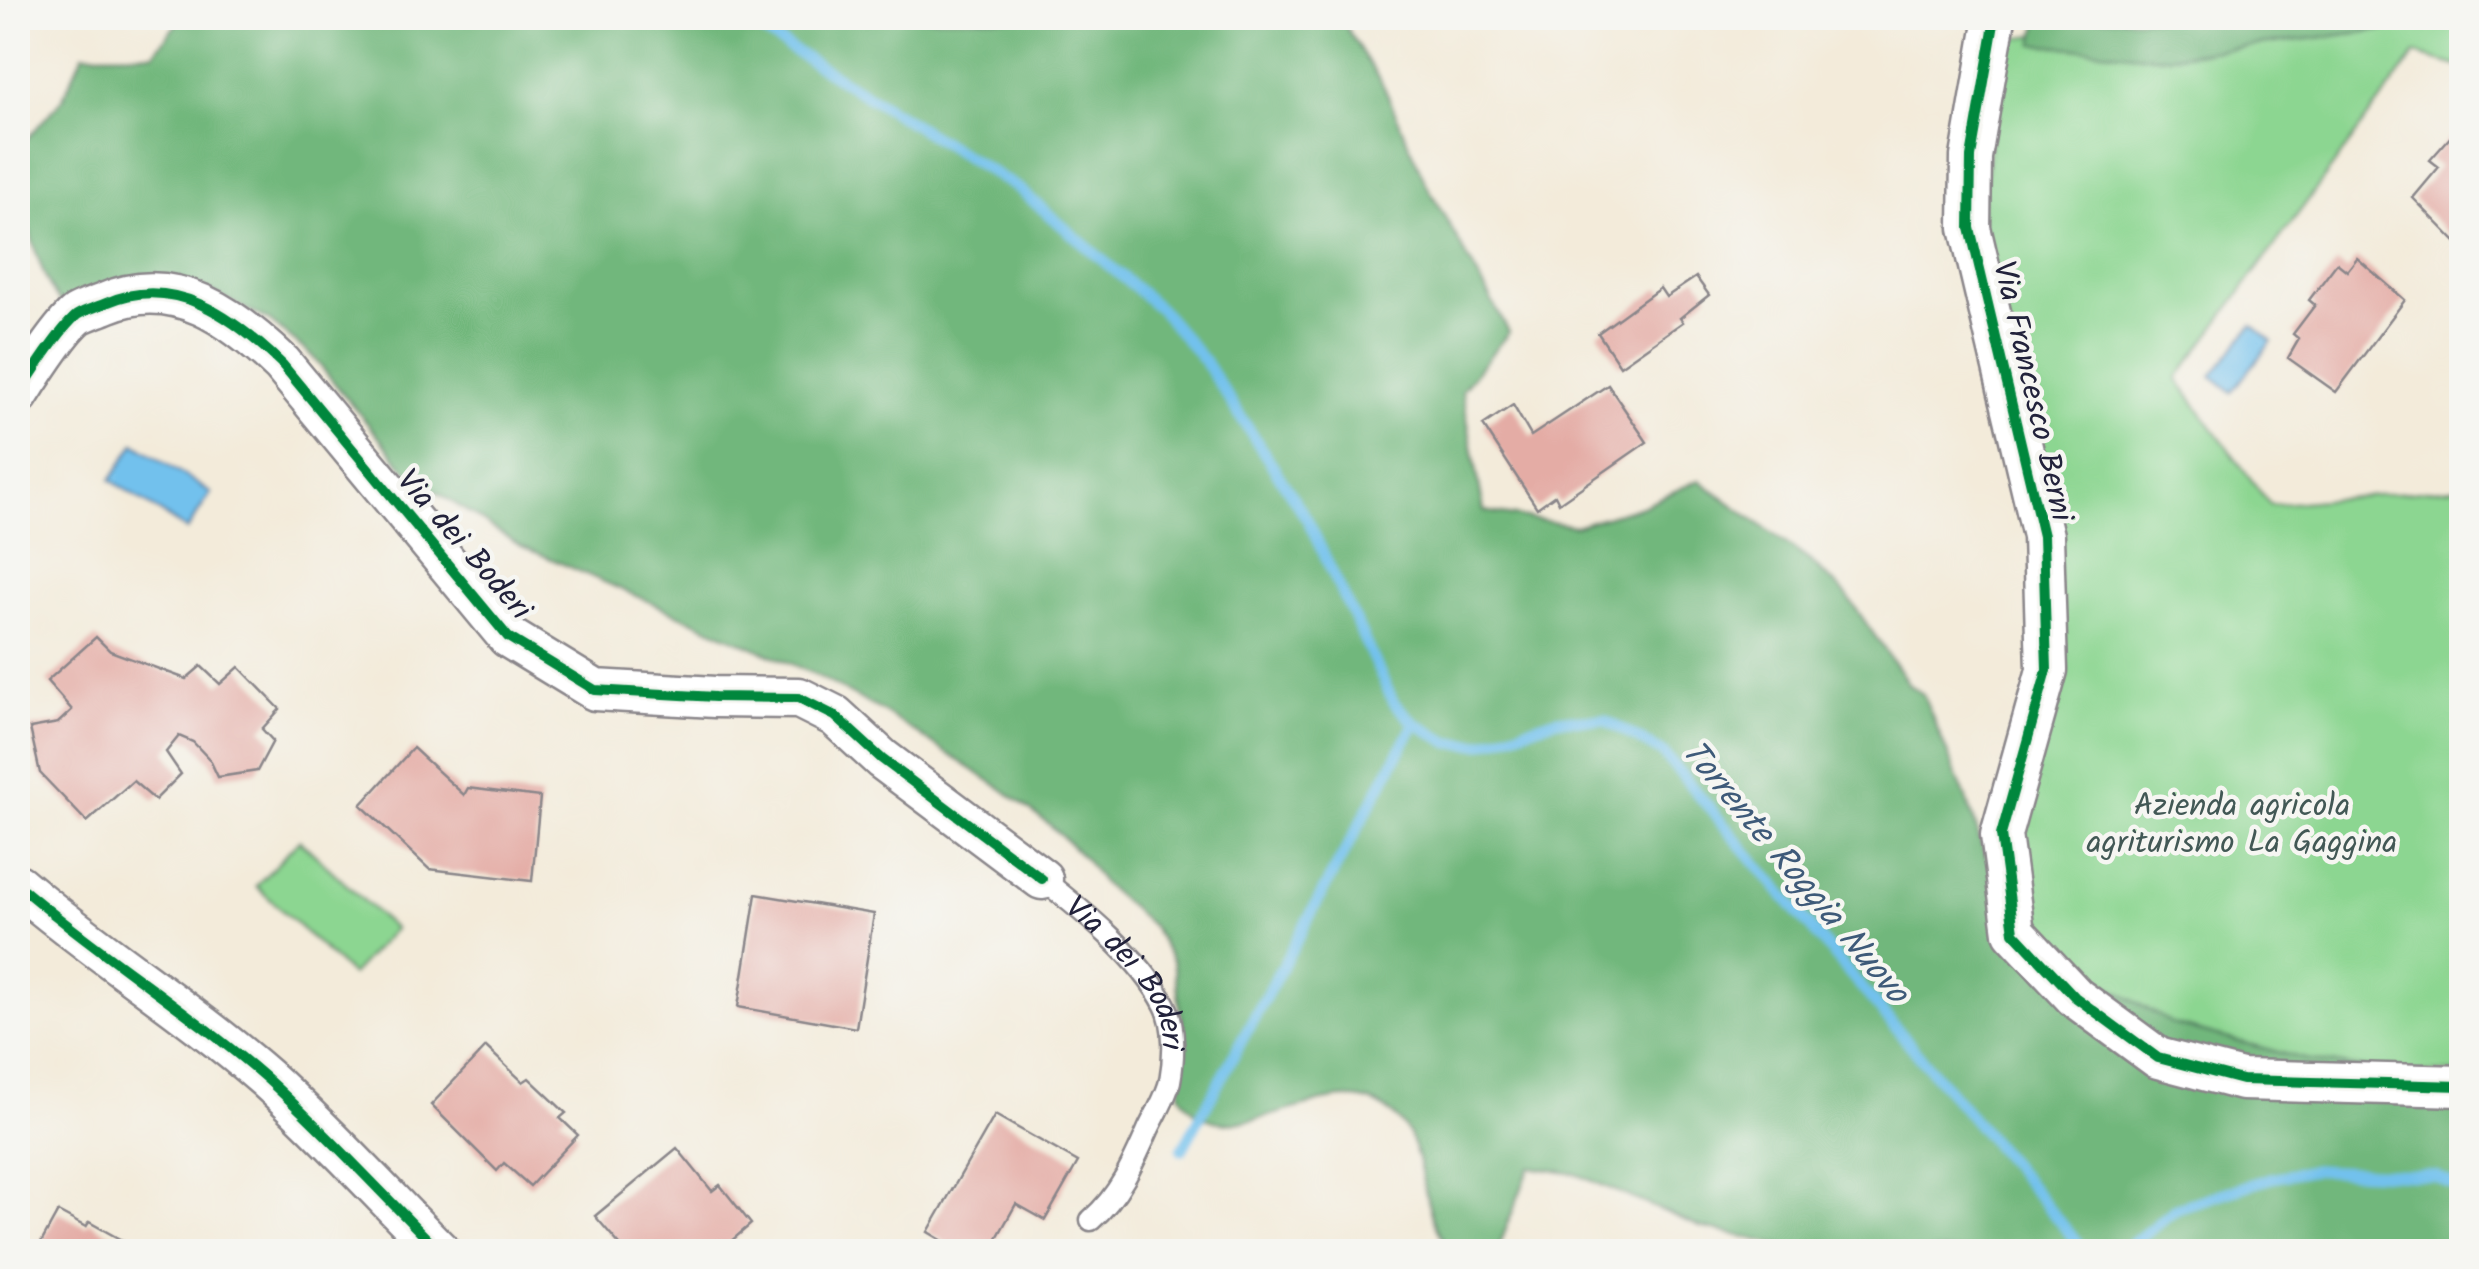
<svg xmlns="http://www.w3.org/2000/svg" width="2479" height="1269" viewBox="0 0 2479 1269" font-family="Kalam,sans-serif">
  <rect width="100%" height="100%" fill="#f6f6f2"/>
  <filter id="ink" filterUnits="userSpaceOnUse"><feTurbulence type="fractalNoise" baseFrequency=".01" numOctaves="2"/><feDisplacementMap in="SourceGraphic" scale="20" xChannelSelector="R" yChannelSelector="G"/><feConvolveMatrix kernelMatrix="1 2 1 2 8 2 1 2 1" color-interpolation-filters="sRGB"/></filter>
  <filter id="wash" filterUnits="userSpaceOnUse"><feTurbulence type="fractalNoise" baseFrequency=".0048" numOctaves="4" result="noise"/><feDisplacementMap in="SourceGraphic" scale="40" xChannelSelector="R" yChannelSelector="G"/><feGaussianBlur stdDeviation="2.25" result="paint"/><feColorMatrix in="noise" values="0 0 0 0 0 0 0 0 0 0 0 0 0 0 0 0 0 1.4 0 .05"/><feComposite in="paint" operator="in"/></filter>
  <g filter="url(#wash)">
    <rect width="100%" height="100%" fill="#f3ebda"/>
    <g fill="#8cd691" stroke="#577c66" stroke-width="2.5">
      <polygon points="2141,18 2461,18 2461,67 2415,54 2177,379 2270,505 2461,487 2461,1073 2249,1072 2162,1046 2029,925 2012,834 2059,664 1980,216 2004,40"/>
      <polygon points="299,840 394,929 351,975 256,886"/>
    </g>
    <g fill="#71b77b" stroke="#4a6c5b" stroke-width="2.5">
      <path d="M181,18h1159l44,69 41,94 84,151 -47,58 22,121 91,15 67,-20 57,-26 111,81 36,33 63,91 14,9 47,114 16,49 55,84 32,24 100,59 131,35 95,15 62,15v162h-654l-107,-24 -124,-53 -46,-7 -31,80 -5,4h-40c-45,-37 -15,-123 -82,-149 -60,-23 -152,64 -192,-9l2,-73 -9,-59 -21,-35 -49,-42 -17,-24 -36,-35 -48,-36 -118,-77 -74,-40 -291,-127 -110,-71 -97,-118 -42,-35 -69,-34 -136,19c-22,-16 -40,-89 -46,-117 -3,-13 -1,-27 -1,-40l45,-51 20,-44 71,-1z"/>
      <polygon points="2039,18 2461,18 2462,20 2160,57 2034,44"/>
    </g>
    <g fill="#72c1ed" stroke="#4a7294" stroke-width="2.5">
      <polygon points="2252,325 2272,341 2232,392 2212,376"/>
      <polygon points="135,443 211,493 187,530 111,480"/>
    </g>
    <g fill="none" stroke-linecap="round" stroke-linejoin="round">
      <g stroke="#72c1ed" stroke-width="11">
        <polyline points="750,18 762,31 1019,189 1160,309 1205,362 1307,519 1394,703 1415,723 1450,743 1480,744 1557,719 1605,720 1662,752 2077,1242 2080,1252"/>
        <polyline points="1182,1150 1415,723"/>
        <polyline points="2122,1252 2177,1208 2271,1178 2314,1170 2435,1176 2462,1189"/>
      </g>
    </g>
    <g id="blocks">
      <g fill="#e4aca5">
        <polygon points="2462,124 2462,239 2458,244 2413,198 2439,167 2430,160"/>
        <polygon points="2357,258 2405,300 2336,392 2288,358 2299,339 2293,334 2315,305 2309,300 2337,263 2347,271"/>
        <polygon points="1696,277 1709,295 1680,318 1683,322 1620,366 1598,333 1660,288 1666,297"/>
        <polygon points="1608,385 1647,442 1559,503 1555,495 1537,508 1483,425 1513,405 1531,436"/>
        <polygon points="96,637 110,651 186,679 201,666 220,684 239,667 280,709 262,729 273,741 257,771 218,777 210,760 193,742 179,736 166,752 181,774 155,800 133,781 87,822 40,773 30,728 58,723 72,710 47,681"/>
        <polygon points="413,748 464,795 468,788 540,797 532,881 429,869 361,805"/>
        <polygon points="756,894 874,914 856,1028 738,1007"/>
        <polygon points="486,1047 523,1082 529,1078 566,1113 560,1118 578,1135 530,1186 504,1163 497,1171 431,1105"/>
        <polygon points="995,1115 1078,1162 1045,1220 1016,1204 989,1252 962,1252 928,1232"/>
        <polygon points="677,1148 712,1191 720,1185 751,1224 722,1249 717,1245 708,1252 626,1252 595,1216"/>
        <polygon points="58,1212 86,1227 89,1222 143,1252 36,1252"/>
      </g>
    </g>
  </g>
  <g filter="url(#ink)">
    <use href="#blocks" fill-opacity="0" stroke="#8a868a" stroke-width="2.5"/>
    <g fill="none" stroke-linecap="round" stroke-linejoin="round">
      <defs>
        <g id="lane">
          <path id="s1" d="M1042,879c41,32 99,79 123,126 11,21 9,54 5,76 -4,17 -15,34 -22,49 -15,34 -29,66 -57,90"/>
        </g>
        <g id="street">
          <polyline points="1995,18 1971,157 1970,228 2043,536 2047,670 2001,835 2014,932 2075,997 2158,1058 2242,1080 2462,1086"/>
          <path d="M18,395c12,-19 43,-67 59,-80 8,-5 20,-8 29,-12 69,-30 128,15 176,61l226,273 87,53 120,7 84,1 36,18 47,43 160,120"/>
          <path d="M18,885c79,68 169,124 248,193 61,55 116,116 174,174"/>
        </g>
      </defs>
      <use href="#lane" stroke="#8a868a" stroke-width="25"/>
      <use href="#street" stroke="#8a868a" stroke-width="45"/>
      <use href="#lane" stroke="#fff" stroke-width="20"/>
      <use href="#street" stroke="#fff" stroke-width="40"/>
      <defs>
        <g id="cycleway">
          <polyline points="1995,18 1971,157 1970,228 2043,536 2047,670 2001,835 2014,932 2075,997 2158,1058 2242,1080 2462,1086"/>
          <path d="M18,395c12,-19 43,-67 59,-80 8,-5 20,-8 29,-12 69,-30 128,15 176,61l226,273 87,53 120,7 84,1 36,18 47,43 160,120"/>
          <path d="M18,885c79,68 169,124 248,193 61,55 116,116 174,174"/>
        </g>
      </defs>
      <use href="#cycleway" stroke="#f6f6f2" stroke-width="16"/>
      <use href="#cycleway" stroke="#00873e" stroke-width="10"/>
    </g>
  </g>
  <g text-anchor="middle" stroke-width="9" stroke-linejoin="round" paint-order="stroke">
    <g font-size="32" fill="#22223b" stroke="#f6f6f2">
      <text transform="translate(2034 391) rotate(77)" y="11">Via Francesco Berni</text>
      <text transform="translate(465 544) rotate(49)" y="11">Via dei Boderi</text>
      <text dy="11" stroke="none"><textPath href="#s1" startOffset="130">Via dei Boderi</textPath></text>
    </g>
    <g font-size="32" fill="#425855" stroke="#f6f6f2">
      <text x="2242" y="815">Azienda agricola<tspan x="2242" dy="37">agriturismo La Gaggina</tspan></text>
    </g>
    <g font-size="35" font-style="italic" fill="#3e5a79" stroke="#f6f6f2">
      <text transform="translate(1796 871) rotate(50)" y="12">Torrente Roggia Nuovo</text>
    </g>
  </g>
  <rect width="2479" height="1269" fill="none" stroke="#f6f6f2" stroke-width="60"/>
</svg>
